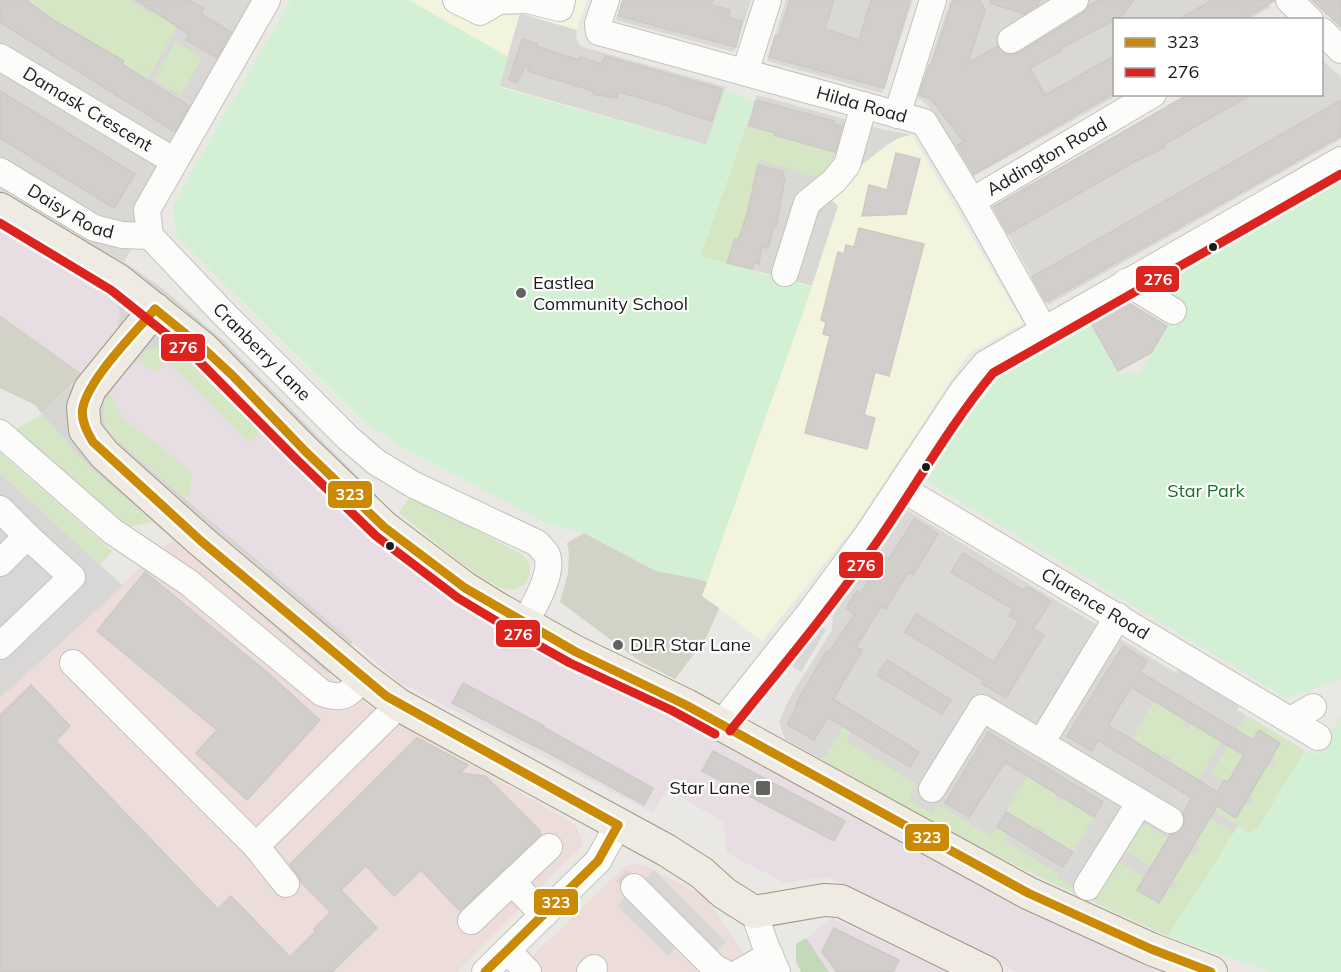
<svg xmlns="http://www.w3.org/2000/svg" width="1341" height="972" viewBox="0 0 1341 972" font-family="Mulish,sans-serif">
  <rect width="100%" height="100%" fill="#eae8e4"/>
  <g fill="#d9d8d5">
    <polygon points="0,0 272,0 124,262 0,190"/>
    <polygon points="623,0 751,0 734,52 616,20"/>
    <polygon points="786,0 913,0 882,93 767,61"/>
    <polygon points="950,0 1264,0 1271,7 1249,19 1114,20 1114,94 1118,95 971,178 929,107 918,97"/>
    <polygon points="520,13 577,30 576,37 579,44 583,47 726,87 707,145 499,86"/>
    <polygon points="1322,60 1341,77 1341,139 1048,305 992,206 1187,95 1322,94"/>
    <polygon points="757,95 881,129 912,135 899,138 887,145 830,198 838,206 812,287 700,256"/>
    <polygon points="907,510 1305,751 1238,826 1168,936 1065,889 978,847 785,739 779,722 789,699 832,630 833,613 878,554"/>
  </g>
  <g fill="#ecddda">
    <polygon points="173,540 328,674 367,704 576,825 583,845 457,972 0,972 0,698 135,572"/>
    <polygon points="636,864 646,866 705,897 756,972 516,972 624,867"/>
  </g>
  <g fill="#e7dde2">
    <polygon points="0,229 107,290 184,352 280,452 355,524 440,591 486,622 536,651 718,740 1173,972 1017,972 827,877 785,883 727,853 723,822 668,789 653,813 399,682 186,498 190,493 192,472 122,417 112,397 0,315"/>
    <polygon points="832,918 949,972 825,972 806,938"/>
  </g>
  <polygon fill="#f3f4de" points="291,0 587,0 577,30 520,13 499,86 706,145 725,90 755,101 701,256 812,286 838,206 830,198 859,167 887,145 899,138 912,135 1023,323 968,354 854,527 762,641 702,596 707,583 584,533 548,524 403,448 361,419 176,236 172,206"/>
  <g fill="#d8d7d5">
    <polygon points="202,60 214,67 193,102 182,96"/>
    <polygon points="0,473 123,586 0,698"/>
    <polygon points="816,623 826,630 801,672 786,661"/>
    <polygon points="1073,643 1085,650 1054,701 1042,694"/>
    <polygon points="1179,668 1240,705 1233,716 1173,680"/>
    <polygon points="947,717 960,724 929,774 917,767"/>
    <polygon points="1123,765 1178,799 1170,811 1115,778"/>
    <polygon points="1103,816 1115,824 1077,885 1065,878"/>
    <polygon points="627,870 641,883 654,870 726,942 715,953 692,931 668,956 617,906 628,894 616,881"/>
  </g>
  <g fill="#d2d2c6">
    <polygon points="0,315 82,374 42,414 35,405 0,388"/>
    <polygon points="584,533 656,571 694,578 707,582 702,596 719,608 706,638 675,679 641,662 560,602 568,574 569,553 567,543"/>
  </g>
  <g fill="#d5e6c4">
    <polygon points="26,0 128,0 153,15 162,0 176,22 175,25 177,27 147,80 108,89 124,61 55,21"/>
    <polygon points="175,42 199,56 200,61 181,94 154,80"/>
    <polygon points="747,125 775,133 775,135 827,147 826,150 840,154 824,179 760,160 740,240 734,239 727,263 700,256"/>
    <polygon points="174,347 184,352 260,432 249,443 174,367 165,363 155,372 137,359 151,348"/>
    <path d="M108,394l4,3 10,20 70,55 -2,21 -4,5 -70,-59c-12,-15 -17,-27 -8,-45z"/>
    <polygon points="42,414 87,465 152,522 125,528 16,429"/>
    <polygon points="0,453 112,551 100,565 0,473"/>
    <path d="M412,493l112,63c5,6 8,13 5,21 -3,7 -10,13 -18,13 -24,-1 -90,-60 -112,-77z"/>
    <polygon points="1154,701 1184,719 1182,723 1189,728 1192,724 1221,742 1198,780 1169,762 1171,758 1163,754 1161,757 1132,739"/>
    <polygon points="1246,715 1305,751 1257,829 1249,833 1196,799 1206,782 1222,792 1214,805 1236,817 1245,802 1250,805 1254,799 1249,795 1267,765 1273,768 1277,762 1272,758 1280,743 1259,730 1250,745 1234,736"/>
    <polygon points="843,726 851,732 846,741 916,784 908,800 932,814 938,805 991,836 997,827 1007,832 1003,840 1059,874 1057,877 1095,900 1119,862 1144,877 1137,890 1158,902 1168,886 1174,890 1178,884 1172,880 1190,851 1196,854 1200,847 1194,844 1192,807 1234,833 1168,936 1065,889 978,847 823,760"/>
    <polygon points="1228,746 1244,755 1228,782 1212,772"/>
    <polygon points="1027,776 1056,794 1055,797 1062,802 1065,799 1094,817 1073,852 1043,834 1045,830 1038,826 1035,829 1006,812"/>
    <polygon points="1147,825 1168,838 1151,867 1125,851 1139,826"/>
  </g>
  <polygon fill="#c4d8ba" points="806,938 829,972 801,972 796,962 796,944"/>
  <g fill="#d3efd4">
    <polygon points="291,0 409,0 508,57 499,87 706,145 725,90 755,101 700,256 812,287 707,582 694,578 656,571 584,533 548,524 403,448 361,419 176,236 172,206"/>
    <polygon points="1341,177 1341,679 1287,698 926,481 983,393 1011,368 1090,321 1119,374 1140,373 1182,303 1153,285"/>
    <polygon points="1341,715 1341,972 1270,972 1168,936 1238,826 1249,833 1257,829 1305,751 1316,755"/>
  </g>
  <polygon fill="#d7d6d5" points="0,190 124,262 162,288 225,342 379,498 355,524 280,452 184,353 174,347 151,348 144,352 122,376 104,402 104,419 107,428 116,439 353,642 328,674 87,465 42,414 77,380 113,337 118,327 120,313 116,300 107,290 0,229"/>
  <g fill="#d1cecb" stroke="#cdcac6" stroke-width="1.5" fill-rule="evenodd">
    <polygon points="0,0 26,0 55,21 124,61 122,64 189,106 175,132 0,22"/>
    <polygon points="136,0 189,0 204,8 201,14 231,32 217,58 186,40 189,34"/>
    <polygon points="623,0 713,0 711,5 730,10 728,17 742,21 736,47 618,16"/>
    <polygon points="790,0 834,0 825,29 859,40 871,0 910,0 884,88 769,57 775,36 779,36"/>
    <polygon points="953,0 979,0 985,10 968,63 998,46 1005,53 1012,55 1019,53 1083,13 1089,6 1099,0 1134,0 1118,20 1114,20 1060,49 1061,51 1030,68 1045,95 1114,56 1114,93 974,174 957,145 964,142 931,99 919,95 929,65 931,66"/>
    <polygon points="991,0 1040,0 1038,5 1024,14 990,3"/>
    <polygon points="1212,0 1274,0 1274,1 1242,20 1178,20"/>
    <polygon points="1312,0 1341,0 1341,27"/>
    <polygon points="522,39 537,44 536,46 579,60 580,57 602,64 605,56 722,89 712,121 679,111 673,109 673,107 618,92 617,98 593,94 593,91 528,71 529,68 525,67 517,83 509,80"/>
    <polygon points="0,91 135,174 114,208 0,138"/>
    <polygon points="1189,94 1252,94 1163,145 1165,147 1134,162 1008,234 993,207"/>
    <polygon points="756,100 834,121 834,124 842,126 835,152 774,135 775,133 749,126"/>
    <polygon points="1341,100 1341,136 1046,302 1032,277"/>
    <polygon points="896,153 920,159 906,214 862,216 869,185 887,190"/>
    <polygon points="758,165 784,172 782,178 785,179 776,227 774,227 768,248 762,246 759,264 754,262 752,269 727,263 735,239 738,240 747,214"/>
    <polygon points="859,228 924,244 889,376 875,372 864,415 875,418 867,449 805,433 830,336 823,334 826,322 821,320 838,252 844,254 846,245 854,247"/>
    <polygon points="1125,301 1167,326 1151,353 1118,371 1090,321"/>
    <polygon points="914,519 938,534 913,575 908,572 886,609 881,606 856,647 862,650 833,699 919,752 910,767 828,717 814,740 788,725 788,722 795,711 797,702 826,652 830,651 855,614 846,608 857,591 861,593 884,556 889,559"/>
    <polygon points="963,553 1024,591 1027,586 1051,601 1033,629 1044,635 1006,698 981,683 983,680 905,632 916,614 994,662 1019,621 1009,616 1013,609 951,572"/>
    <polygon points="145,572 268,673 320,720 247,800 196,753 217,730 97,631"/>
    <path d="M1123,646l24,15 -7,11 113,68 6,-10 21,13 -44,75 -19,-12 -58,97 -22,-13 33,-55 8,-2 5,-6 2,-7 -2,-7 9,-15 -94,-58 -6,11 -25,-15zM1131,687l113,68 -16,27 -4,-2 -6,12 -110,-67z"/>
    <polygon points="887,660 951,700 942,714 877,675"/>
    <polygon points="463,683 544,726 543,727 653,788 644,805 534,745 534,746 452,703"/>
    <polygon points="31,685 70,726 56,741 218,909 231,896 290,957 316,931 314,929 331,912 301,882 290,864 417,738 468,765 460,773 485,776 540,831 541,835 460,911 421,870 394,896 366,866 341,890 377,928 332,972 0,972 0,715"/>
    <polygon points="988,732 1103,802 1094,817 1005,762 969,817 945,803"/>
    <polygon points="713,751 845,821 834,841 702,771"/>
    <polygon points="1006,812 1073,852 1063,867 997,827"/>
    <polygon points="834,928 899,960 893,972 837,972 822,952"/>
  </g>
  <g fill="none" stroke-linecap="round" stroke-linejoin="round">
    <defs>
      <g id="minor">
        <path id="s1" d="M267,0l-120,210 3,26 72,76 126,126 28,24 38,23 123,58c3,4 8,8 10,12 7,19 -14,53 -23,69"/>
        <polyline points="456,0 480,12 499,1 527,0 560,8 562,0"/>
        <path id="s2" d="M606,0l-8,23 1,9 325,90 48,79 72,129"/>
        <polyline points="1289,0 1310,20"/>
        <polyline points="1322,31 1341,50"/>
        <polyline points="1011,40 1075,0"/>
        <path id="s3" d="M0,57l174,104"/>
        <polyline points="745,72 768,0"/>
        <polyline points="897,115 933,0"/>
        <path id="s4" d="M0,171l94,57 28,7 28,1"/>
        <path id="s5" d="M972,201l181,-107"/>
        <polyline points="785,273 807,203 834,181 847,165 864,105"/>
        <polyline points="1126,282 1173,311"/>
        <path d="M0,433l112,98 76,51 134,111c23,8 26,1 41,-15"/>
        <path id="s6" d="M901,488l417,249"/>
        <polyline points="0,509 27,536 0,563"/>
        <polyline points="0,646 72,577 27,536"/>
        <polyline points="73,663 256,846 399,705"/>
        <polyline points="1291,720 1313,707"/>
        <polyline points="721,724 811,611 868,534 964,389 985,364 1341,160"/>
        <polyline points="1041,743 1118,616"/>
        <polyline points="932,789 982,708 1170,820"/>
        <polyline points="256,846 286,884"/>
        <polyline points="634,887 714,967 723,972"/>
        <polyline points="1087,887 1140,802"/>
        <polyline points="754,912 766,947 777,972"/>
        <polyline points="544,915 512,882 549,847"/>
        <polyline points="471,921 512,882"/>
        <polyline points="507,950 528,972"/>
        <polyline points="485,972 598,861 618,825"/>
        <polyline points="590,972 594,968"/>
        <polyline points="740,972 770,955"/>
      </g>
      <g id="major">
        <polyline points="0,209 118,280 203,348 305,451 384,527 465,588 497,608 576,652 686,705 1028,893 1151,949 1211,972"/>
        <polyline points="155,309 90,389 83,407 85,430 104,454 201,541 363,678 399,705 666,850 702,873 724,893 754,912 824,900 841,901 986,972"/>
      </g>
    </defs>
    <use href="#minor" stroke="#c2c2c0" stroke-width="28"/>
    <use href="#major" stroke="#9e9782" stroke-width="34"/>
    <use href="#minor" stroke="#fcfcfb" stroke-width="26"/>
    <use href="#major" stroke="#efebe3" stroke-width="32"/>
    <defs>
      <g id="bus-1">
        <polyline points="155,309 203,348 232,375 305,451 384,527 465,588 576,652 686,705 1028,893 1151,949 1211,972"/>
        <path d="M155,309c-20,24 -65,68 -72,98 -3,12 4,25 10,35l108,99 185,155 232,129"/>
        <polyline points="485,972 598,861 618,825"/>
      </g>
      <g id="bus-2">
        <polyline points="0,223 111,290 195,357 296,459 376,536 458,598 518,634 570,663 671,710 715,734"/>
        <path d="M730,731c51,-63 103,-125 149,-192 38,-55 71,-114 114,-166l348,-199"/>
      </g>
    </defs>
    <use href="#bus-1" stroke="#fff" stroke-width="14"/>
    <use href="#bus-2" stroke="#fff" stroke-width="14"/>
    <use href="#bus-1" stroke="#cb8a05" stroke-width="9"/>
    <use href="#bus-2" stroke="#dc241f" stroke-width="9"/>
  </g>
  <g fill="#1b1b1b" stroke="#fff" stroke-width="2">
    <circle cx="1213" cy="247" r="5"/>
    <circle cx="926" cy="467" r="5"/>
    <circle cx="390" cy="546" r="5"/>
  </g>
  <g fill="#636361" stroke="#fff" stroke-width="2">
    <circle cx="521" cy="293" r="6"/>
    <circle cx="618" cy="645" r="6"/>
    <rect x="755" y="780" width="16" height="16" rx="3"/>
  </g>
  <g text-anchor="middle" stroke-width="4.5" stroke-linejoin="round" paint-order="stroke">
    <g font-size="18" fill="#1b1b1b" stroke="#fff">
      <text dy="6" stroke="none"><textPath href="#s2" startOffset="306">Hilda Road</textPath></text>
      <text dy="6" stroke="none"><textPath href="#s3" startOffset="102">Damask Crescent</textPath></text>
      <text dy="6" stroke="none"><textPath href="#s5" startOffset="87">Addington Road</textPath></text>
      <text dy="6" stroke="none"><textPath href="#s4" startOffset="82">Daisy Road</textPath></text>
      <text dy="6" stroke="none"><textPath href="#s1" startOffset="429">Cranberry Lane</textPath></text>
      <text dy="6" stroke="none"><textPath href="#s6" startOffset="226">Clarence Road</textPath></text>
    </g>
    <g font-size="18" fill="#1b1b1b" stroke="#fff" text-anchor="start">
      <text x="533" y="289">Eastlea<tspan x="533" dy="21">Community School</tspan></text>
      <text x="630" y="651">DLR Star Lane</text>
      <text x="750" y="794" text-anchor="end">Star Lane</text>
    </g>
    <g font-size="18" fill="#11721f" stroke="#fff">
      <text x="1206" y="497">Star Park</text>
    </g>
  </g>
  <g stroke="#fff" stroke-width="2">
    <rect x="1135" y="265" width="45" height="28" rx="6" fill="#dc241f"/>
    <rect x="160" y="333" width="46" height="29" rx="6" fill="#dc241f"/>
    <rect x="327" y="480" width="46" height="29" rx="6" fill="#cb8a05"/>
    <rect x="838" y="551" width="46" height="28" rx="6" fill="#dc241f"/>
    <rect x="495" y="619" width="46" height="29" rx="6" fill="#dc241f"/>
    <rect x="904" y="823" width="46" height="29" rx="6" fill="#cb8a05"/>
    <rect x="533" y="888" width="46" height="28" rx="6" fill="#cb8a05"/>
  </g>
  <g font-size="16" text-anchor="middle" font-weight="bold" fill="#fff">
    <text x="1158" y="285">276</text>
    <text x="183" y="353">276</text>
    <text x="350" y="500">323</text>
    <text x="861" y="571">276</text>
    <text x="518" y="640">276</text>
    <text x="927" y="843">323</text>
    <text x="556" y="908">323</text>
  </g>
  <rect x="1113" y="18" width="210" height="78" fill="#ffffff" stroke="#a4a4a4" stroke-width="1.5"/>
  <rect x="1125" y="38" width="30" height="9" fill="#cb8a05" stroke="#a4a4a4" stroke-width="1.5"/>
  <text x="1167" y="48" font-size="18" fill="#1b1b1b">323</text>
  <rect x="1125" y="68" width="30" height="9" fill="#dc241f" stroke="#a4a4a4" stroke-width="1.5"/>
  <text x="1167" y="78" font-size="18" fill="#1b1b1b">276</text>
</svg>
